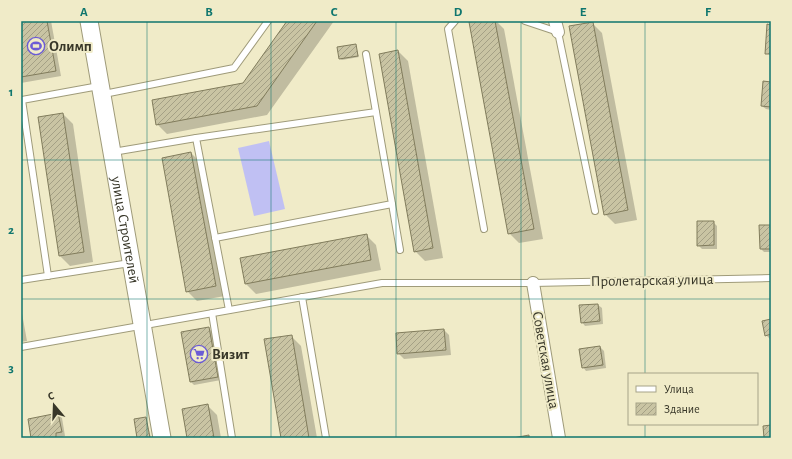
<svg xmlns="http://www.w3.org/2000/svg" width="792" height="459" viewBox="0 0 792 459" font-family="'Alegreya Sans',sans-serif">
  <defs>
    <pattern id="building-hatch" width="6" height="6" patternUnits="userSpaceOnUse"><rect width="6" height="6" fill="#c9c4a3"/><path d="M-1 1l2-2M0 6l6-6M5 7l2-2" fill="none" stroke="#a4a085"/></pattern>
  </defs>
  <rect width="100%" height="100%" fill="#f0ebc8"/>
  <polygon fill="#c0c0f3" points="269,141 285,209 254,216 238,148"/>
  <g fill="#0003">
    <polygon points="21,21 51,21 61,76 21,83"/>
    <polygon points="288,21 334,21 267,115 167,134 157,124 243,84"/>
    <polygon points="482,21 496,21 504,29 543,239 519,243 509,233"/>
    <polygon points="592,23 602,33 637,220 615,224 605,214"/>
    <polygon points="355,45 359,57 342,60 340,59"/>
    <polygon points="398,51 408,61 443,258 425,261 415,251"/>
    <polygon points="771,83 771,110 766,109 762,106"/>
    <polygon points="63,114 73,124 93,262 70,266 60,256"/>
    <polygon points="191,153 201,163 225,296 197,301 187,291"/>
    <polygon points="713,222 717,226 717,249 702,249 698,245"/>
    <polygon points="771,226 771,252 764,252 761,249"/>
    <polygon points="366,235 376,245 381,270 256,294 246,284"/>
    <polygon points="598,305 602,308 603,324 585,326 582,322"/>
    <polygon points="21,308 27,341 21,342"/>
    <polygon points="771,321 771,338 770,339 766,335"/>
    <polygon points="209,328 212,332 221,380 194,385 191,382"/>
    <polygon points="444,330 449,335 451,355 404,359 398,353"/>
    <polygon points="291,336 301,346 317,438 282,438"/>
    <polygon points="600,347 604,351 606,368 586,371 583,367"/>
    <polygon points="207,405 217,415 221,438 188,438"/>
    <polygon points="58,414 62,418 65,436 59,438 33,438"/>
    <polygon points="146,418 151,438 138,438"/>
  </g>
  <g fill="url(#building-hatch)" stroke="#817c5c">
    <polygon points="21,21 47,21 56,71 21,77"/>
    <polygon points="287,21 317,21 257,106 156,125 152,100 243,83"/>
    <polygon points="477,21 495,21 534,229 508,234 469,22"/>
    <polygon points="593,22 628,210 604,215 569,26"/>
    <polygon points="767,24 771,25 771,54 765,54"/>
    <polygon points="356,44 358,56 339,59 337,47"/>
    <polygon points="398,50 433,248 414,252 379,54"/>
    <polygon points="763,81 771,82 771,107 761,106"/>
    <polygon points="63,113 84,252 59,256 38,117"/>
    <polygon points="191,152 216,286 186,292 162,158"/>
    <polygon points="697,221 714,221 714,245 697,246"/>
    <polygon points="759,225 771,225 771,249 760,249"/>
    <polygon points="367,234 371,260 245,284 240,258"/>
    <polygon points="598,304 600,321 581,323 579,305"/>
    <polygon points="771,319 771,334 765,336 762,321"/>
    <polygon points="209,327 218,377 190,382 181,332"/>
    <polygon points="444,329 446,350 397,354 396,333"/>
    <polygon points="292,335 309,438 281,438 264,339"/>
    <polygon points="600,346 603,365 582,368 579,349"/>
    <polygon points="208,404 214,438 187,438 182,409"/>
    <polygon points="58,413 62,432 56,433 56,438 31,438 28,419"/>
    <polygon points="146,417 150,438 137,438 134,419"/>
    <polygon points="771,425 771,438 764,438 763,426"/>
    <polygon points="529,435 529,438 513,438"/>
  </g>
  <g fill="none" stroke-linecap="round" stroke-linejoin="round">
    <defs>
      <g id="lane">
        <polyline points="455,21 448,29 484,229"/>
        <polyline points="525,21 558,32 595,211"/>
        <polyline points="104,94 234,68 268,21"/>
        <polyline points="196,138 376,112 366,54"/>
        <polyline points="113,152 196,138 229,310"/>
        <polyline points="392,204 400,250"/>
        <polyline points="215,238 392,204 376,112"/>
        <polyline points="48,276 22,100 99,86"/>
        <polyline points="21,280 130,263"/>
        <polyline points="302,297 326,438"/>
        <polyline points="212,313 232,438"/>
        <polyline points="21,347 382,283 533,283 771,278"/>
      </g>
      <g id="street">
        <polyline points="555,21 558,32"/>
        <polyline points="533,283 559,438"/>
      </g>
      <g id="secondary">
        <path id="s1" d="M89,21l73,417"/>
      </g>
    </defs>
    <use href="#lane" stroke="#9f9b7a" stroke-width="8"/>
    <use href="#street" stroke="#9f9b7a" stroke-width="14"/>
    <use href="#secondary" stroke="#9f9b7a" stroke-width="19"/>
    <use href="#lane" stroke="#fff" stroke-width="6"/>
    <use href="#street" stroke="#fff" stroke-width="12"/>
    <use href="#secondary" stroke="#fff" stroke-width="17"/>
  </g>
  <path fill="none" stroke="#0f766e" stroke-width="1" stroke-opacity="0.55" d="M147,21v417M271,21v417M396,21v417M521,21v417M645,21v353M21,160h750M21,299h750M645,424v14"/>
  <defs>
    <symbol id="stadium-ring" viewBox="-11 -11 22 22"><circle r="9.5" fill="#f0ebc8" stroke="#6c5cd5" stroke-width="1.5"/><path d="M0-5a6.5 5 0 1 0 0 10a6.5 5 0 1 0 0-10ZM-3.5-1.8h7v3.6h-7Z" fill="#6c5cd5"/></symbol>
    <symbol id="supermarket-ring" viewBox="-11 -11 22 22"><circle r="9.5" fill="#f0ebc8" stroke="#6c5cd5" stroke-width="1.5"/><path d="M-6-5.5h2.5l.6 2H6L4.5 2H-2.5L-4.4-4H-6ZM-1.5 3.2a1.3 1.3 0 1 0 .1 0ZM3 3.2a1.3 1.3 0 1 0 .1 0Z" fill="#6c5cd5"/></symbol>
  </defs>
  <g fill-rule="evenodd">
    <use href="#stadium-ring" x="26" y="36" width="20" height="20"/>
    <use href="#supermarket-ring" x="189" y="344" width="20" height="20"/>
  </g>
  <g text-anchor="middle" stroke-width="4" stroke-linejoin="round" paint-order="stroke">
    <g font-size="15" font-weight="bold" fill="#383729" stroke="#f0ebc8" text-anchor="start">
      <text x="49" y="51">Олимп</text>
      <text x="212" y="359">Визит</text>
    </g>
    <g font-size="15" fill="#383729" stroke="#f0ebc8">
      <text dy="5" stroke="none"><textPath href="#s1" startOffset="212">улица Строителей</textPath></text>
      <text transform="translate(652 280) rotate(-1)" y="5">Пролетарская улица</text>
      <text transform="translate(546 360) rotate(80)" y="5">Советская улица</text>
    </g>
  </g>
  <rect width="792" height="459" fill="none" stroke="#f0ebc8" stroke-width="44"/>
  <rect x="628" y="373" width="130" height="52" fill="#f0ebc8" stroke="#a6a388"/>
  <rect x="636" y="386" width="20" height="6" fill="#ffffff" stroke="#a6a388"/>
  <text x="664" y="393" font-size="12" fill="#383729">Улица</text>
  <rect x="636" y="403" width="20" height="12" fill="url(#building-hatch)" stroke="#a6a388"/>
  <text x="664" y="413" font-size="12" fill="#383729">Здание</text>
  <g transform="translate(54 405) rotate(341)" stroke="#f0ebc8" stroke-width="3" paint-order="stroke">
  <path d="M0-3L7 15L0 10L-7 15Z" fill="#383729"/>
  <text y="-6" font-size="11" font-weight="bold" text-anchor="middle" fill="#383729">С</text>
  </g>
  <rect x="22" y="22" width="748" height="415" fill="none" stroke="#0f766e" stroke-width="1.5"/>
  <g font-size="13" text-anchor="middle" font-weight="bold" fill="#0f766e">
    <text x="84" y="16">A</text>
    <text x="209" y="16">B</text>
    <text x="334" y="16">C</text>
    <text x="458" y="16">D</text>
    <text x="583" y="16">E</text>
    <text x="708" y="16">F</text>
    <text x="11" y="96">1</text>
    <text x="11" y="234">2</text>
    <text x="11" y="372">3</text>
  </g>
</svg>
